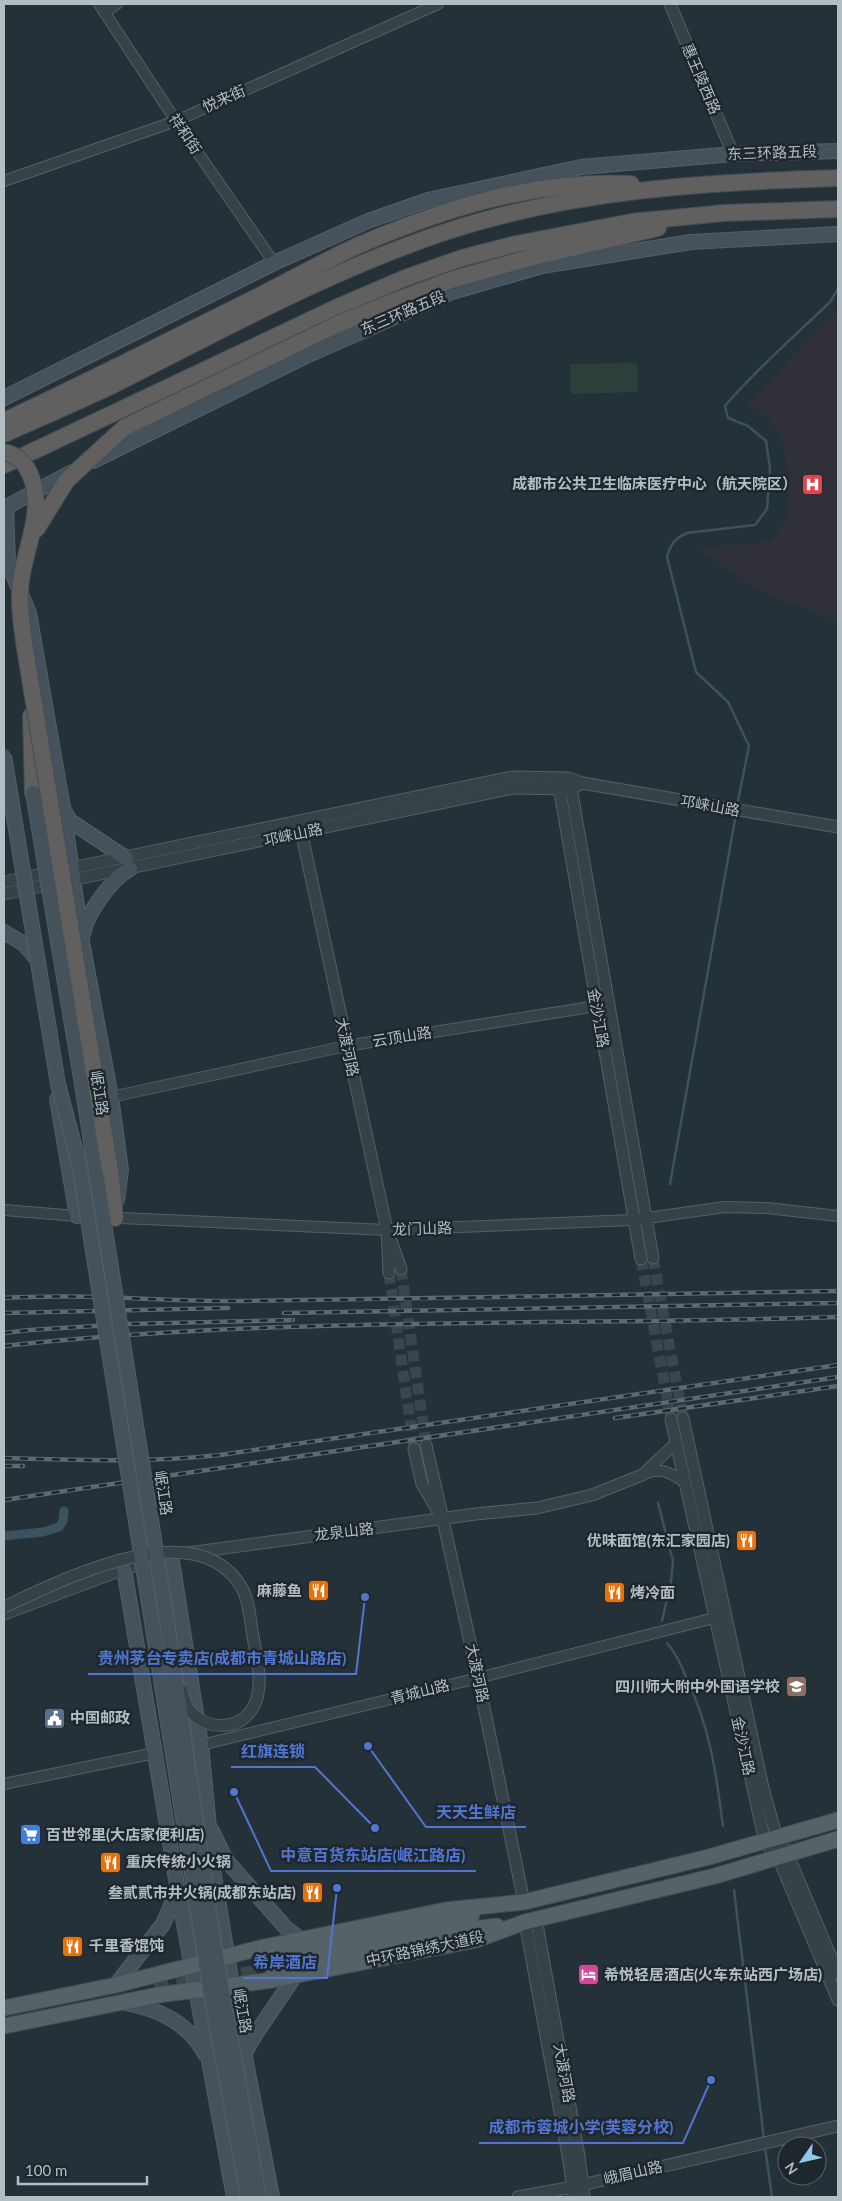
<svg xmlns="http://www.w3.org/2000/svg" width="842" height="2201" viewBox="0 0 842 2201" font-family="Lato,'Noto Sans SC',sans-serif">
  <rect width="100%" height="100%" fill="#243138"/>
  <polygon fill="#2f303a" points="838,308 838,621 773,597 732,573 698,548 771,541 789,516 785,453 782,439 771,421 763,413 749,407 748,404"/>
  <polygon fill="#2c403b" points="637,363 638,392 571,394 570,364"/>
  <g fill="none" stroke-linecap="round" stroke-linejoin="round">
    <g stroke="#3b525f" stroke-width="2.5">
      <path d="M737,806l12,-60 -21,-44 -32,-30 -29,-115c3,-12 8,-19 20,-24l68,-8 12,-16 3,-41 -4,-27 -18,-15 -20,-8 -3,-12c30,-36 71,-71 105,-104l8,-13"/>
      <polyline points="670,1184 736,814"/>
      <polyline points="658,1503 673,1561 671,1582 662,1621"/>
      <path d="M667,1643c9,10 14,22 19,34 24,50 30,95 37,149"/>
      <polyline points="734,1890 764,2139"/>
      <polyline points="765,2147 772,2197"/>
    </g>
    <polyline stroke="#3b525f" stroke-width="9" points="4,1536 43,1532 59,1527 63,1521 64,1511"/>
    <g stroke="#39464d" stroke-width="11" stroke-dasharray="11 5.5" stroke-linecap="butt">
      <polyline points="653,1258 683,1418"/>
      <polyline points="641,1259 671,1419"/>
      <polyline points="401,1269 426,1445"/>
      <polyline points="389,1273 414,1449"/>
    </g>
    <g stroke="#39464d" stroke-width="15" stroke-dasharray="15 8" stroke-linecap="butt">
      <polyline points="219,1979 274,1969"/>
      <polyline points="153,1982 221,1969"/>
    </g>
    <defs>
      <g id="minor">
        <polyline points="99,4 176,121 274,263"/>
        <polyline points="105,12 117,4"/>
        <polyline points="4,181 176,121 438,4"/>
        <polyline points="111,1097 346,1046 603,1005"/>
        <polyline points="4,1210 77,1216 387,1230 633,1220 725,1207 767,1208 838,1216"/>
        <polyline points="646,1471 676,1443"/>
        <path d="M642,1475c17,-8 27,-4 42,7"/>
        <polyline points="201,1745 478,1678 722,1616"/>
        <polyline points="4,1784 155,1753"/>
      </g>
      <g id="tertiary">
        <polyline points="670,4 733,154"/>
        <polyline points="558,781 641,1259"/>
        <polyline points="570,782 653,1258"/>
        <polyline points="300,826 387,1230 389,1273"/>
        <polyline points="4,882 512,777 569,778 582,783 838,827"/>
        <polyline points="4,894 513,788 571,789 582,783"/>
        <polyline points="391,1241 401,1269"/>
        <polyline points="683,1418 763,1788 777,1838 788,1855 838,1974"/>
        <polyline points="671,1419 765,1842 778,1857 838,2000"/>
        <polyline points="426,1445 441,1511"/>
        <polyline points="414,1449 422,1484 443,1520 478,1678 524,1902"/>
        <polyline points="188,1553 476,1514 537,1508 592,1495 642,1475"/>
        <polyline points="4,1614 124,1569 165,1557"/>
        <polyline points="536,1919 579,2156 584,2197"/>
        <polyline points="525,1922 568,2155 574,2197"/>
        <polyline points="518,2197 573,2187 838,2126"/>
      </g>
      <g id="secondary">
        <polyline points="4,398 274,263 368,221 428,200 581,167 733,154 838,151"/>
        <polyline points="93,461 306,356 452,292 542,266 691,242 838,234"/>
        <polyline points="6,507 8,563 29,613 63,808 82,942 111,1097 121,1170 117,1200"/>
        <polyline points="4,508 74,471"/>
        <polyline points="64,810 70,821 126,858"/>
        <polyline points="4,932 24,944 34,956"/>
        <path d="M83,934c4,-21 28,-55 47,-65"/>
        <polyline points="57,1099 77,1216"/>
        <polyline points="171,1555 201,1745 213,1869 237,2016 272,2197"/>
        <polyline points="124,1569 178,1891 234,2197"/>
        <polyline points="212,1831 226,1860 286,1928 301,1940"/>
        <polyline points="116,1985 163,1924 177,1892"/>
        <path d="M126,2003c31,5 64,21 79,51"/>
        <polyline points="244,2054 257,2032 295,1976"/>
      </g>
      <g id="primary">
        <polyline points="271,1959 472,1915"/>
        <polyline points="274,1969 468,1930 497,1926"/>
        <polyline points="4,2008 116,1985 264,1947 446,1910 524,1902 709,1857 838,1820"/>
        <polyline points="4,2026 158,1995 272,1980 476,1940 525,1922 715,1876 838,1839"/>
      </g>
      <g id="trunk">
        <polyline points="454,279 532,257 658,228"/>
        <path d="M4,421c84,-39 168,-82 251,-123 34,-17 67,-36 102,-52 85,-37 180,-67 274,-62"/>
        <path d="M4,434c36,-16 73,-32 109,-49 110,-55 217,-115 335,-154 126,-41 258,-49 390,-53"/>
        <polyline points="4,465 340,306 405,278 462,258 516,244 631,222 724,213 838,209"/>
        <polyline points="31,716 33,793"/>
        <polyline points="110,1170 115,1218"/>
      </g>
    </defs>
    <use href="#minor" stroke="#556066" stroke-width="12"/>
    <use href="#tertiary" stroke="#556066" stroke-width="13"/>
    <use href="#secondary" stroke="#556066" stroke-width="16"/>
    <use href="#primary" stroke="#444e54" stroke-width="17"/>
    <use href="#trunk" stroke="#424d53" stroke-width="18"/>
    <use href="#minor" stroke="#374248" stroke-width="10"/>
    <use href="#tertiary" stroke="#374248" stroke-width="11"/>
    <use href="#secondary" stroke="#46525b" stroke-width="14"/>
    <use href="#primary" stroke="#556268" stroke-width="15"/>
    <use href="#trunk" stroke="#62605e" stroke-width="16"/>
    <defs>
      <g id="rail">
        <path d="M4,1298c80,-5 159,4 239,3 198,-2 397,-7 595,-10"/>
        <polyline points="4,1313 228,1308"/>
        <polyline points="284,1313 838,1303"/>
        <polyline points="4,1333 30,1330 126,1324 293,1320"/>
        <path d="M4,1346c277,-30 556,-20 834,-29"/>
        <polyline points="615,1418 838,1386"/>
        <path d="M4,1458c72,2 143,5 216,-3l618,-90"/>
        <polyline points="4,1466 23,1466"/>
        <polyline points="4,1500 838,1377"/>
      </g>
    </defs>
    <use href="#rail" stroke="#5c6971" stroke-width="4.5"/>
    <use href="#rail" stroke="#1d272d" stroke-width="2.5" stroke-dasharray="8" stroke-linecap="butt"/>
    <defs>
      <path id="tertiary-bridge" d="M4,1607c58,-27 193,-97 238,-19 7,13 8,29 10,43 4,25 15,60 -2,81 -14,18 -42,17 -57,2 -7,-6 -9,-15 -11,-23"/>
      <g id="secondary-bridge">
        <polyline points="4,756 58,1084 79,1163 212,2000 248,2197"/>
        <polyline points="33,793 81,1078 166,1615 214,1945 259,2197"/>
      </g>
      <g id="trunk-bridge">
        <path d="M4,452c11,2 20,10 25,20 19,40 -8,80 -9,120 -1,16 2,34 4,50l86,528"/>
        <polyline points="36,530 67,480 125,427 338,324 392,302 454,279"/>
      </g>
    </defs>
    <use href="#tertiary-bridge" stroke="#556066" stroke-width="13" stroke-linecap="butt"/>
    <use href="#secondary-bridge" stroke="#556066" stroke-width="16" stroke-linecap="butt"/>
    <use href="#trunk-bridge" stroke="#424d53" stroke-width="18" stroke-linecap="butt"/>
    <use href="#tertiary-bridge" stroke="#374248" stroke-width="11"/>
    <use href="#secondary-bridge" stroke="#46525b" stroke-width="14"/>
    <use href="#trunk-bridge" stroke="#62605e" stroke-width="16"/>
  </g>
  <defs>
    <symbol id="hospital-square" viewBox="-11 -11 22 22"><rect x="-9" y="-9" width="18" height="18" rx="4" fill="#e0444e" stroke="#1d272d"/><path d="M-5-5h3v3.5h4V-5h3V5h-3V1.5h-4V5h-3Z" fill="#fff"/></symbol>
    <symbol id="restaurant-square" viewBox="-11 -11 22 22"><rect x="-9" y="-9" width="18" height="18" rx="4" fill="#e8710a" stroke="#1d272d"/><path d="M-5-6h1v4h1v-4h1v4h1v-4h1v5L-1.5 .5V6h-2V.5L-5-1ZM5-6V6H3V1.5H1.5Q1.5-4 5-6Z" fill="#fff"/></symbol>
    <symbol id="school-square" viewBox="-11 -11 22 22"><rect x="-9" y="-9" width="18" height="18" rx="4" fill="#8d6e63" stroke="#1d272d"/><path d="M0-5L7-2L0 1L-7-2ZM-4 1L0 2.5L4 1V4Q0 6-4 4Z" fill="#fff"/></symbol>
    <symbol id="civic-square" viewBox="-11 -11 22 22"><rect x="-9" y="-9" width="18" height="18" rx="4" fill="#5c6f8a" stroke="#1d272d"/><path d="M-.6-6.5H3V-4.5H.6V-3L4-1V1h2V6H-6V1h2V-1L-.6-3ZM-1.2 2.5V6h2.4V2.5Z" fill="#fff"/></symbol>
    <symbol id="supermarket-square" viewBox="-11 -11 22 22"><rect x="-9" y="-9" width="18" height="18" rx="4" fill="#3f7fe0" stroke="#1d272d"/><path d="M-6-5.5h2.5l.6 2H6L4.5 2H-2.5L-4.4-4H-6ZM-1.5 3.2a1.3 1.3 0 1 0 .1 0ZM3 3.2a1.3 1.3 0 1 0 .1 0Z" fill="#fff"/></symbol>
    <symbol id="hotel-square" viewBox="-11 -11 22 22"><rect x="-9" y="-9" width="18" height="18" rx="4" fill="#d1479c" stroke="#1d272d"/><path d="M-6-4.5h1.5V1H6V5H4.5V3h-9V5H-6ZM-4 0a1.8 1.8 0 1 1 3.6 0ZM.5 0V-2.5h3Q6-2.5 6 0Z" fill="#fff"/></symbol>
  </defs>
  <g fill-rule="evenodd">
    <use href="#hospital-square" x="800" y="472" width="25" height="25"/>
    <use href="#restaurant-square" x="734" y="1528" width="25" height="25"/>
    <use href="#restaurant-square" x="306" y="1578" width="25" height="25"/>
    <use href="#restaurant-square" x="602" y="1580" width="25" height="25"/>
    <use href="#school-square" x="784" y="1674" width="25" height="25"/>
    <use href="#civic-square" x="42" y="1706" width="25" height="25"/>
    <use href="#supermarket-square" x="18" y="1822" width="25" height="25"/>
    <use href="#restaurant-square" x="98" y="1850" width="25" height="25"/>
    <use href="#restaurant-square" x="300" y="1880" width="25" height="25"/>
    <use href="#restaurant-square" x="60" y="1934" width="25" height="25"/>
    <use href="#hotel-square" x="576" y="1962" width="25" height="25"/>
  </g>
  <g text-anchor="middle" stroke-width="5" stroke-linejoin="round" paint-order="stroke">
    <g font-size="15" fill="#b2bdc4" stroke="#1d272d">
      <text transform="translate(701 79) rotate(67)" y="5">惠王陵西路</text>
      <text transform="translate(224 99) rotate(-24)" y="5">悦来街</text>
      <text transform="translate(185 134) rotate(56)" y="5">祥和街</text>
      <text transform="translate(772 153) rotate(-2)" y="5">东三环路五段</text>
      <text transform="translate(403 313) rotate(-23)" y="5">东三环路五段</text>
      <text transform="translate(710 806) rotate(10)" y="5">邛崃山路</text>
      <text transform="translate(293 835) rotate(-12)" y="5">邛崃山路</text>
      <text transform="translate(598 1018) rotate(80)" y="5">金沙江路</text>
      <text transform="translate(402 1037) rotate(-9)" y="5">云顶山路</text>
      <text transform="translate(347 1047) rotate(78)" y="5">大渡河路</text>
      <text transform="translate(99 1093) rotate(81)" y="5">岷江路</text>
      <text transform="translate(422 1229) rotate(-2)" y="5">龙门山路</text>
      <text transform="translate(163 1493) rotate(81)" y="5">岷江路</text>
      <text transform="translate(344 1532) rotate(-7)" y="5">龙泉山路</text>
      <text transform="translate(477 1673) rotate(78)" y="5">大渡河路</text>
      <text transform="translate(420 1692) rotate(-14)" y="5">青城山路</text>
      <text transform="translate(743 1746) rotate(78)" y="5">金沙江路</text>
      <text transform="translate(425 1949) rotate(-12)" y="5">中环路锦绣大道段</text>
      <text transform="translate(242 2011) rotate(80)" y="5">岷江路</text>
      <text transform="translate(564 2073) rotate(80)" y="5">大渡河路</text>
      <text transform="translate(633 2173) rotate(-13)" y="5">峨眉山路</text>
    </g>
    <g font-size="15" font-weight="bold" fill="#b2bdc4" stroke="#1d272d" text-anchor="start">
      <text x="797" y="489" text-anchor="end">成都市公共卫生临床医疗中心（航天院区）</text>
      <text x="730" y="1546" text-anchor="end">优味面馆(东汇家园店)</text>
      <text x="302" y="1596" text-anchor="end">麻藤鱼</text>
      <text x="630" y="1598">烤冷面</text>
      <text x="780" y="1692" text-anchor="end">四川师大附中外国语学校</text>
      <text x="70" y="1723">中国邮政</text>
      <text x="46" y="1840">百世邻里(大店家便利店)</text>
      <text x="126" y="1867">重庆传统小火锅</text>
      <text x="296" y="1898" text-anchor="end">叁贰贰市井火锅(成都东站店)</text>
      <text x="89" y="1951">千里香馄饨</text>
      <text x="604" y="1980">希悦轻居酒店(火车东站西广场店)</text>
    </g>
  </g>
  <path fill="none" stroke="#5175d1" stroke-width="2" d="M365 1597L356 1674H88M375 1828L315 1767H231M368 1746L426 1827H526M234 1792L271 1871H476M337 1888L327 1978H243M711 2080L683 2143H479"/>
  <g fill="#5175d1" stroke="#1d272d" stroke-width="2">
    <circle cx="365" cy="1597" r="5"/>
    <circle cx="375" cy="1828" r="5"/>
    <circle cx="368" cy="1746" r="5"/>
    <circle cx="234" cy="1792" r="5"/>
    <circle cx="337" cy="1888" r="5"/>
    <circle cx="711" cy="2080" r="5"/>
  </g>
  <g font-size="16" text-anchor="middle" font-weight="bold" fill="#5175d1" stroke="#1d272d" stroke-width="5" stroke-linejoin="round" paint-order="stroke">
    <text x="222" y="1664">贵州茅台专卖店(成都市青城山路店)</text>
    <text x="273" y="1757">红旗连锁</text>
    <text x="476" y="1818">天天生鲜店</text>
    <text x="373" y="1861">中意百货东站店(岷江路店)</text>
    <text x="285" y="1968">希岸酒店</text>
    <text x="581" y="2133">成都市蓉城小学(芙蓉分校)</text>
  </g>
  <rect width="842" height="2201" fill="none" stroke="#b2bdc4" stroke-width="10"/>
  <g transform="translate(802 2161) rotate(236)"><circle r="24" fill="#1d272d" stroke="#596369"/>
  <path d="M0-4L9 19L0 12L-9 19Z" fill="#8fc8ed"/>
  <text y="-8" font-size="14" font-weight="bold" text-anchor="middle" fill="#b2bdc4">N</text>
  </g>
  <path d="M18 2176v8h129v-8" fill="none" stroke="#b2bdc4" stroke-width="2.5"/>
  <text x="25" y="2176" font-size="15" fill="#b2bdc4" stroke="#1d272d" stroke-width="4" paint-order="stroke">100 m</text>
</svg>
